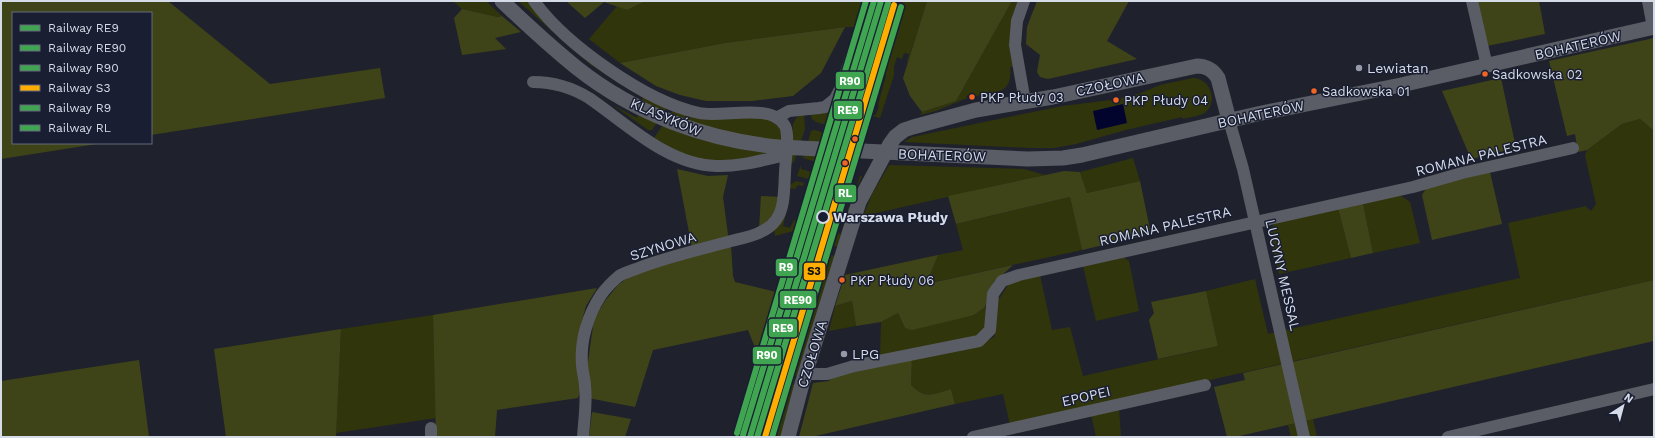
<svg xmlns="http://www.w3.org/2000/svg" width="1655" height="438" viewBox="0 0 1655 438" font-family="'Work Sans',sans-serif">
  <rect width="100%" height="100%" fill="#1f222c"/>
  <g fill="#30350c">
    <polygon points="453,1 486,1 502,16 498,17 462,9"/>
    <polygon points="518,1 528,1 538,14 667,107 652,130 648,130 613,105 637,118 643,98 591,65"/>
    <polygon points="646,1 862,1 854,27 845,27 725,43 620,63 589,39 617,6 627,10"/>
    <polygon points="903,1 927,1 908,61 907,61 909,54 904,53 902,59 897,57 894,67 894,75 880,118 873,116 874,115 876,115 879,106 878,105 886,75 882,73"/>
    <path d="M1012,1h6c-9,24 -10,40 -5,66h-3c3,27 -14,25 -34,29l-1,-2 -9,2 1,2 -31,13 -16,4 2,-3 34,-11z"/>
    <polygon points="867,20 871,21 857,65 854,65 840,104 838,103 835,113 837,114 836,120 831,119 829,126 816,122 812,119 810,114 826,111"/>
    <path d="M1193,78c16,0 25,21 14,33 -5,5 -17,6 -24,8l-1,-2 -56,13 -50,14 -22,4h-23l-127,-6 8,-5 150,-31 49,-6 1,2 9,-2v-2l20,-5 19,-8z"/>
    <path d="M673,110l87,7c12,3 22,7 22,22 -4,4 -8,12 -13,14 -4,3 -13,3 -18,4 -40,9 -63,2 -97,-19z"/>
    <polygon points="804,114 805,129 794,162 790,164 793,124 797,117"/>
    <path d="M1640,119l14,12v149l-644,145 -7,-31 -48,10 -4,-15c-17,5 -25,11 -40,-4l1,-27 71,-15 11,-6 2,-8 1,-27 13,-20 30,-7 12,55 18,-3 13,49 135,-30 -12,-55 49,-12 13,55 252,-56 -12,-55 74,-16 3,-1 6,5 5,-7 -11,-48 2,-6 35,-26z"/>
    <polygon points="815,130 831,135 822,164 803,158 811,131"/>
    <polygon points="1133,158 1140,181 1087,193 1080,172"/>
    <polygon points="801,165 801,169 819,174 816,184 811,182 809,179 797,176"/>
    <polygon points="889,165 1024,169 1045,175 863,216 872,194"/>
    <polygon points="860,176 862,176 852,198 849,197 853,184 857,185"/>
    <polygon points="796,181 804,183 803,186 798,185 795,189 789,188 790,185"/>
    <polygon points="1398,194 1410,202 1420,243 1373,253 1363,203"/>
    <polygon points="1070,197 1082,250 925,284 938,255 963,250 956,224"/>
    <polygon points="788,205 783,226 790,228 794,220 804,223 801,235 797,234 797,230 775,236 774,229"/>
    <polygon points="849,207 852,208 798,376 795,376 798,365 831,255 835,256 838,247 834,246 838,233 841,234"/>
    <polygon points="1338,208 1351,258 1279,274 1269,233 1275,222"/>
    <polygon points="1122,256 1129,261 1139,311 1096,321 1083,266"/>
    <polygon points="780,293 783,294 763,359 768,361 745,437 735,437 758,355"/>
    <polygon points="852,301 856,326 829,331 835,306"/>
    <path d="M985,307c4,13 3,20 -7,29l-98,21 1,-35 17,-9 7,15 69,-13z"/>
    <polygon points="433,315 436,418 336,433 341,329"/>
    <polygon points="795,369 792,377 795,378 793,384 797,386 781,437 773,437"/>
    <polygon points="1119,407 1121,437 1096,437 1091,414"/>
    <polygon points="1313,419 1317,437 1291,437 1288,425"/>
  </g>
  <g fill="#3f4418">
    <polygon points="1,1 168,1 270,84 380,68 385,98 151,135 151,13 13,13 13,143 103,143 1,159"/>
    <polygon points="566,1 646,1 627,10 604,2 585,18"/>
    <polygon points="927,1 1012,1 956,101 922,112 910,96 903,78"/>
    <polygon points="1037,1 1129,1 1107,41 1137,59 1048,79 1040,77 1037,72 1040,55 1026,44 1027,27"/>
    <polygon points="1477,1 1539,1 1545,34 1487,46"/>
    <polygon points="462,9 498,17 502,16 521,32 495,38 506,49 462,55 454,18"/>
    <polygon points="845,27 821,73 793,96 752,101 706,101 680,95 656,86 620,63 725,43"/>
    <polygon points="1654,38 1654,131 1640,119 1622,124 1587,150 1578,152 1575,134 1567,136 1549,61"/>
    <polygon points="1501,78 1516,148 1471,159 1442,91"/>
    <polygon points="677,169 708,176 728,175 723,197 728,235 726,239 692,248"/>
    <polygon points="1064,171 1080,172 1087,193 1140,181 1151,234 1082,250 1070,197 956,224 948,196"/>
    <polygon points="1490,172 1502,224 1432,240 1422,195 1427,187"/>
    <polygon points="761,196 781,197 774,214 759,229"/>
    <polygon points="1363,203 1373,253 1351,258 1338,208"/>
    <polygon points="731,246 733,276 735,282 780,293 758,355 748,330 653,350 635,407 588,398 588,362 594,319 605,301 618,285 629,277 654,267"/>
    <polygon points="938,255 926,284 1013,265 1001,276 994,281 985,307 974,315 912,330 905,328 898,313 881,322 856,326 852,301 835,306 845,275"/>
    <polygon points="1654,280 1654,341 1235,437 1227,437 1214,387 1245,380 1243,373"/>
    <polygon points="597,288 586,306 581,324 581,388 578,398 497,410 495,437 436,437 433,315"/>
    <polygon points="1206,291 1218,346 1158,359 1149,320 1154,313 1151,302"/>
    <polygon points="341,329 336,437 226,437 214,349"/>
    <path d="M912,358l-1,27c15,15 22,9 40,4l4,15 -144,33h-12l14,-54 16,-2 5,-7z"/>
    <polygon points="139,360 149,437 1,437 1,381"/>
    <polygon points="592,412 631,419 625,437 589,437"/>
  </g>
  <polygon fill="#03042e" points="1123,104 1127,123 1097,130 1093,111"/>
  <g fill="none" stroke-linecap="round" stroke-linejoin="round">
    <g stroke="#5a5d65" stroke-width="12">
      <path d="M534,1c31,43 112,101 165,112 24,5 73,-11 86,13 5,11 0,35 0,47 -1,15 0,35 -9,47 -10,14 -30,17 -45,21 -32,9 -65,16 -95,28 -6,2 -12,4 -17,7 -6,5 -13,12 -18,19 -13,20 -21,45 -19,69 0,7 3,15 3,22 2,17 -1,34 -2,51"/>
      <polyline points="1024,1 1017,21 1015,45 1025,102"/>
      <polyline points="1472,1 1487,66"/>
      <polyline points="1648,1 1653,27"/>
      <path d="M533,82c21,0 38,5 56,16 38,26 79,67 127,68 23,1 47,-6 70,-11"/>
      <polyline points="778,117 789,111 819,108 825,107 835,99 841,87 864,19"/>
      <polyline points="1229,120 1243,169 1304,437"/>
      <polyline points="806,374 827,374 854,366 979,341 990,330 993,294 1002,281 1019,275 1413,187 1462,173 1573,148"/>
      <polyline points="431,437 431,428"/>
      <polyline points="973,437 1205,385"/>
      <polyline points="1448,437 1654,389"/>
    </g>
    <g stroke="#5a5d65" stroke-width="15">
      <path d="M502,1c24,23 49,46 75,67 58,46 129,72 202,79l249,12 35,-1 19,-3 175,-41 144,-29 253,-58"/>
      <path d="M788,437l14,-53 57,-182 31,-58 5,-7 9,-7 9,-3 63,-17 77,-13 144,-31c10,0 16,4 21,12l11,42"/>
    </g>
    <defs>
      <polyline id="rail-1" points="750,437 881,1"/>
      <polyline id="rail-2" points="757,437 888,3"/>
      <polyline id="rail-3" points="743,435 874,1"/>
      <polyline id="rail-4" points="765,437 894,5"/>
      <polyline id="rail-5" points="737,433 866,1"/>
      <polyline id="rail-6" points="772,437 901,7"/>
    </defs>
    <use href="#rail-1" stroke="#191e32" stroke-width="9"/>
    <use href="#rail-2" stroke="#191e32" stroke-width="9"/>
    <use href="#rail-3" stroke="#191e32" stroke-width="9"/>
    <use href="#rail-4" stroke="#191e32" stroke-width="9"/>
    <use href="#rail-5" stroke="#191e32" stroke-width="9"/>
    <use href="#rail-6" stroke="#191e32" stroke-width="9"/>
    <use href="#rail-1" stroke="#40a550" stroke-width="6"/>
    <use href="#rail-2" stroke="#40a550" stroke-width="6"/>
    <use href="#rail-3" stroke="#40a550" stroke-width="6"/>
    <use href="#rail-4" stroke="#ffae00" stroke-width="6"/>
    <use href="#rail-5" stroke="#40a550" stroke-width="6"/>
    <use href="#rail-6" stroke="#40a550" stroke-width="6"/>
  </g>
  <g fill="#969aa6" stroke="#191e32" stroke-width="1.5">
    <circle cx="1359" cy="68" r="4"/>
    <circle cx="844" cy="354" r="4"/>
  </g>
  <g fill="#f26522" stroke="#191e32" stroke-width="1.5">
    <circle cx="1485" cy="74" r="3.5"/>
    <circle cx="1314" cy="91" r="3.5"/>
    <circle cx="972" cy="97" r="3.5"/>
    <circle cx="1116" cy="100" r="3.5"/>
    <circle cx="855" cy="139" r="3.5"/>
    <circle cx="845" cy="163" r="3.5"/>
    <circle cx="842" cy="280" r="3.5"/>
  </g>
  <circle fill="#191e32" stroke="#d6dbe8" stroke-width="2" cx="823" cy="217" r="6"/>
  <g text-anchor="middle" stroke-width="3" stroke-linejoin="round" paint-order="stroke">
    <g font-size="13" fill="#d6dbe8" stroke="#191e32" text-anchor="start">
      <text x="1492" y="79">Sadkowska 02</text>
      <text x="1322" y="96">Sadkowska 01</text>
      <text x="980" y="102">PKP Płudy 03</text>
      <text x="1124" y="105">PKP Płudy 04</text>
      <text x="850" y="285">PKP Płudy 06</text>
    </g>
    <g font-size="14" fill="#d6dbe8" stroke="#191e32">
      <text transform="translate(1578 45) rotate(-13)" y="5">BOHATERÓW</text>
      <text transform="translate(1110 84) rotate(-12)" y="5">CZOŁOWA</text>
      <text transform="translate(1261 114) rotate(-12)" y="5">BOHATERÓW</text>
      <text transform="translate(666 117) rotate(23)" y="5">KLASYKÓW</text>
      <text transform="translate(942 155) rotate(2)" y="5">BOHATERÓW</text>
      <text transform="translate(1481 155) rotate(-14)" y="5">ROMANA PALESTRA</text>
      <text transform="translate(1165 226) rotate(-13)" y="5">ROMANA PALESTRA</text>
      <text transform="translate(663 246) rotate(-17)" y="5">SZYNOWA</text>
      <text transform="translate(1283 275) rotate(77)" y="5">LUCYNY MESSAL</text>
      <text transform="translate(812 354) rotate(-73)" y="5">CZOŁOWA</text>
      <text transform="translate(1086 396) rotate(-13)" y="5">EPOPEI</text>
    </g>
    <g font-size="14" fill="#d6dbe8" stroke="#191e32" text-anchor="start">
      <text x="1367" y="73">Lewiatan</text>
      <text x="852" y="359">LPG</text>
    </g>
    <g font-size="14" font-weight="bold" fill="#d6dbe8" stroke="#191e32" text-anchor="start">
      <text x="833" y="222">Warszawa Płudy</text>
    </g>
  </g>
  <g stroke="#191e32" stroke-width="1.5">
    <rect x="835" y="71" width="30" height="19" rx="4" fill="#40a550"/>
    <rect x="833" y="100" width="30" height="20" rx="4" fill="#40a550"/>
    <rect x="834" y="184" width="23" height="19" rx="4" fill="#40a550"/>
    <rect x="775" y="258" width="23" height="19" rx="4" fill="#40a550"/>
    <rect x="803" y="262" width="23" height="19" rx="4" fill="#ffae00"/>
    <rect x="779" y="290" width="38" height="19" rx="4" fill="#40a550"/>
    <rect x="768" y="318" width="30" height="20" rx="4" fill="#40a550"/>
    <rect x="752" y="346" width="30" height="19" rx="4" fill="#40a550"/>
  </g>
  <g font-size="11" text-anchor="middle" font-weight="bold" fill="#fff">
    <text x="850" y="85">R90</text>
    <text x="848" y="114">RE9</text>
    <text x="845" y="197">RL</text>
    <text x="786" y="271">R9</text>
    <text x="798" y="304">RE90</text>
    <text x="783" y="332">RE9</text>
    <text x="767" y="359">R90</text>
  </g>
  <g font-size="11" text-anchor="middle" font-weight="bold" fill="#111">
    <text x="814" y="275">S3</text>
  </g>
  <rect width="1655" height="438" fill="none" stroke="#d6dbe8" stroke-width="4"/>
  <rect x="12" y="12" width="140" height="132" fill="#191e32" stroke="#656a7b"/>
  <rect x="20" y="25" width="20" height="6" fill="#40a550" stroke="#656a7b"/>
  <text x="48" y="32" font-size="12" fill="#d6dbe8">Railway RE9</text>
  <rect x="20" y="45" width="20" height="6" fill="#40a550" stroke="#656a7b"/>
  <text x="48" y="52" font-size="12" fill="#d6dbe8">Railway RE90</text>
  <rect x="20" y="65" width="20" height="6" fill="#40a550" stroke="#656a7b"/>
  <text x="48" y="72" font-size="12" fill="#d6dbe8">Railway R90</text>
  <rect x="20" y="85" width="20" height="6" fill="#ffae00" stroke="#656a7b"/>
  <text x="48" y="92" font-size="12" fill="#d6dbe8">Railway S3</text>
  <rect x="20" y="105" width="20" height="6" fill="#40a550" stroke="#656a7b"/>
  <text x="48" y="112" font-size="12" fill="#d6dbe8">Railway R9</text>
  <rect x="20" y="125" width="20" height="6" fill="#40a550" stroke="#656a7b"/>
  <text x="48" y="132" font-size="12" fill="#d6dbe8">Railway RL</text>
  <g transform="translate(1623 406) rotate(36)" stroke="#191e32" stroke-width="3" paint-order="stroke">
  <path d="M0-3L7 15L0 10L-7 15Z" fill="#d6dbe8"/>
  <text y="-6" font-size="11" font-weight="bold" text-anchor="middle" fill="#d6dbe8">N</text>
  </g>
</svg>
